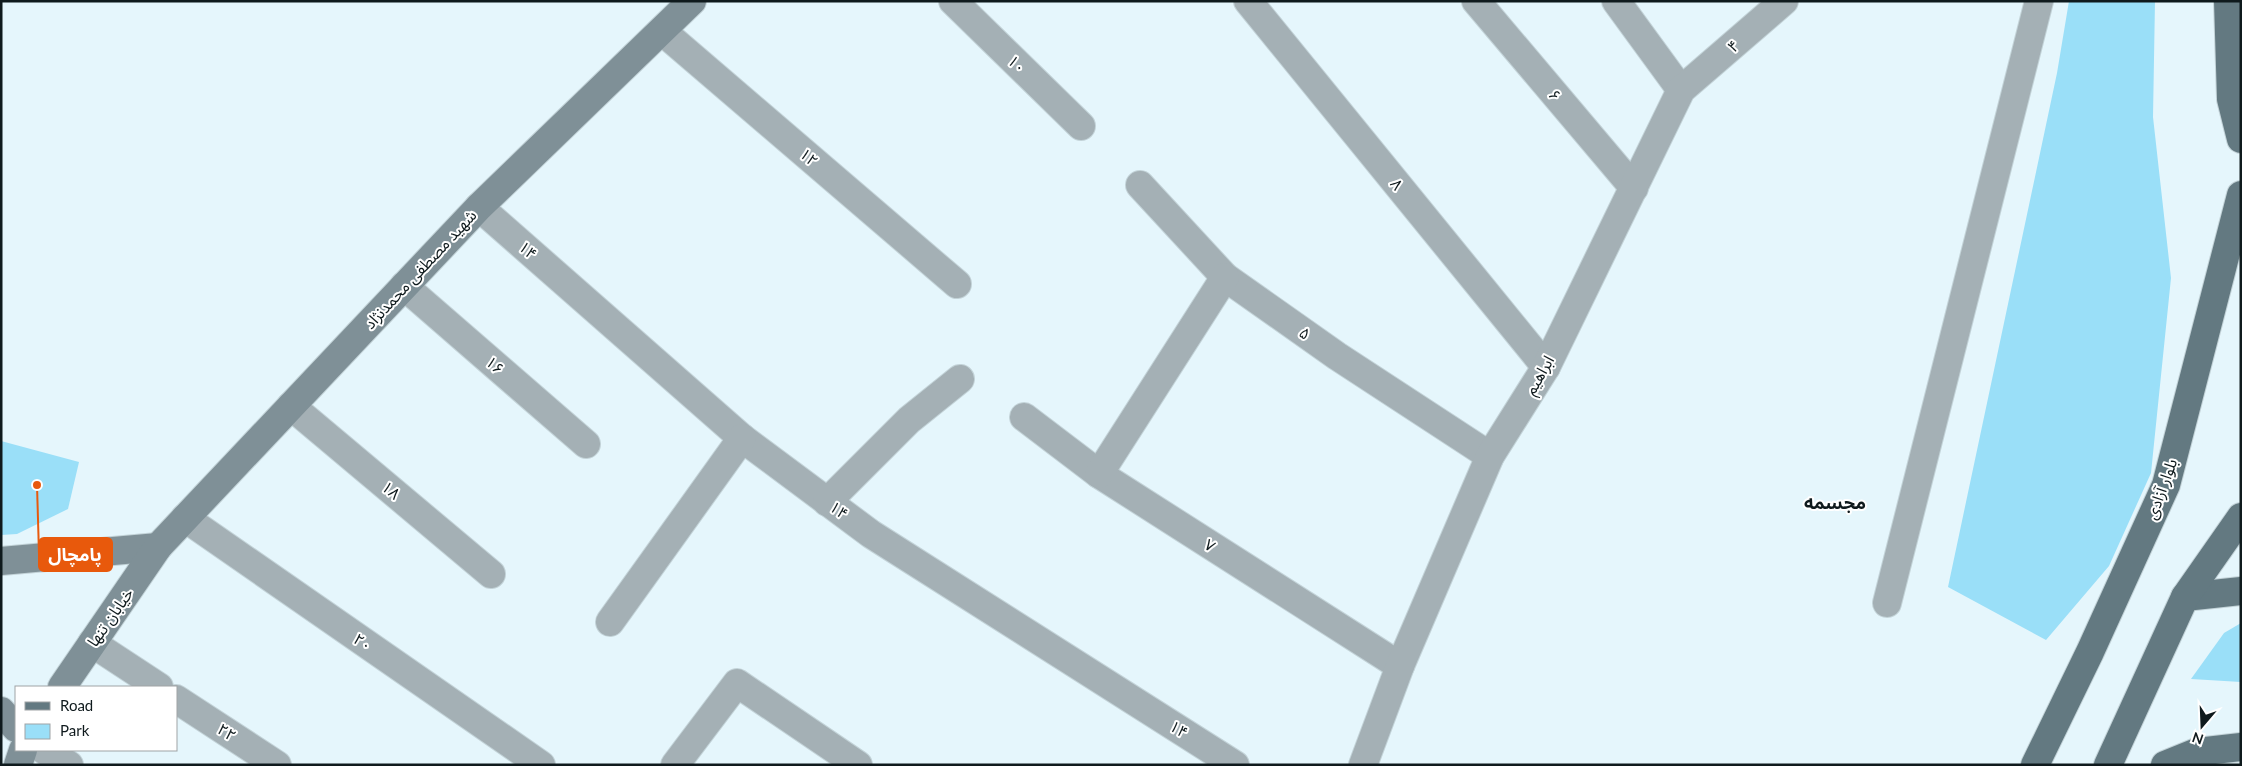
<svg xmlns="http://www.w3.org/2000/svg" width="2242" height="766" viewBox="0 0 2242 766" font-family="Lato,'Noto Sans Arabic',sans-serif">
  <rect width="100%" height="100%" fill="#e5f6fc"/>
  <g fill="#9adff8">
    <polygon points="2069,1 2155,1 2153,117 2171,278 2151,473 2109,566 2046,640 1948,587 2057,73"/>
    <polygon points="1,441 79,462 68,509 17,534 1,535"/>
    <polygon points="2241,623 2241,682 2191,679 2224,633"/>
  </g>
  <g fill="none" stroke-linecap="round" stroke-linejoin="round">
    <defs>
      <g id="street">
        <polyline points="953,1 1081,126"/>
        <polyline points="1248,1 1546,367"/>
        <polyline points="1476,1 1634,188"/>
        <polyline points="1616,1 1681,90"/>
        <polyline points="662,31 957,284"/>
        <polyline points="1140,185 1225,277 1337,356 1490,456"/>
        <polyline points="479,207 742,438 871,534 1235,765"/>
        <polyline points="404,286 586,444"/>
        <polyline points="291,406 491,574"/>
        <polyline points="1024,417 1099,474 1400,666"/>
        <polyline points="1099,474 1225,277"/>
        <polyline points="827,502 909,420 960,379"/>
        <polyline points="185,518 541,765"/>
        <polyline points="1887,603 2039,1"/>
        <polyline points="610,622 742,438"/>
        <polyline points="92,643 159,687"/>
        <polyline points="176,699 277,765"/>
        <polyline points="44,750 69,765"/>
        <polyline points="675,765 737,683 858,765"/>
        <polyline points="1363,765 1400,666 1490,456 1546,367 1681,90 1784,1"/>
      </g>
      <g id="secondary">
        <polyline points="1,561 158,547"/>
        <polyline points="62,687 158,547 479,207 692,1"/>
        <polyline points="1,711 16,728"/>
        <polyline points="18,765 23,750"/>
      </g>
      <g id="primary">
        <polyline points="2228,1 2231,99 2241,139"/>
        <polyline points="2185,597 2241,591"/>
        <polyline points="2035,765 2090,652 2166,485 2241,195"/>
        <polyline points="2108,765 2185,597 2241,517"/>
        <polyline points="2165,765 2197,752 2241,747"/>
      </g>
    </defs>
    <use href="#street" stroke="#c3d3d8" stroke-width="30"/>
    <use href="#secondary" stroke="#c3d3d8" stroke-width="30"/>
    <use href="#primary" stroke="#c3d3d8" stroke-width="30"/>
    <use href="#street" stroke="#a4b0b5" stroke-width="28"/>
    <use href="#secondary" stroke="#7f9097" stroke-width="28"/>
    <use href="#primary" stroke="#637981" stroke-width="28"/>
  </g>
  <g text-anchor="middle" stroke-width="4" stroke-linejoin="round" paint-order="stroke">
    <g font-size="16" fill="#0f1a1d" stroke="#fff">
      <text transform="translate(1733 46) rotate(-41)" y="6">۴</text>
      <text transform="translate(1017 64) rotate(44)" y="6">۱۰</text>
      <text transform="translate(1555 95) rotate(50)" y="6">۶</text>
      <text transform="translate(809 157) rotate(41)" y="6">۱۲</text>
      <text transform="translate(1397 184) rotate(51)" y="6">۸</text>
      <text transform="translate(528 250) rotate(41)" y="6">۱۴</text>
      <text transform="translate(420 269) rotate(-47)" y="6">شهید مصطفی محمدنژاد</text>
      <text transform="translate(1305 333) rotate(35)" y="6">۵</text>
      <text transform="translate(495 365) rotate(41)" y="6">۱۶</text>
      <text transform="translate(1539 375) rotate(-60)" y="6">ابراهیم</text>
      <text transform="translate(2161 489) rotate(-70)" y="6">بلوار آزادی</text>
      <text transform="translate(391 490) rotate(40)" y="6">۱۸</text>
      <text transform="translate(839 510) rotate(37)" y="6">۱۴</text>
      <text transform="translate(1210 545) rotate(32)" y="6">۷</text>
      <text transform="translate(110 617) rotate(-55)" y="6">خیابان تنها</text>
      <text transform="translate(363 642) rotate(35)" y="6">۲۰</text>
      <text transform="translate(1179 729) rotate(32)" y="6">۱۴</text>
      <text transform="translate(227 732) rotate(33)" y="6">۲۲</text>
    </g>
    <g font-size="18" font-weight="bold" fill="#0f1a1d" stroke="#fff">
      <text x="1835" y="509">مجسمه</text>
    </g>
  </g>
  <path fill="none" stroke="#e8590c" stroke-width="2" d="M37 485L39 554"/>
  <circle fill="#e8590c" stroke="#fff" stroke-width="2" cx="37" cy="485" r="5"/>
  <rect fill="#e8590c" stroke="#e8590c" stroke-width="2" x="39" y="538" width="73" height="33" rx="5"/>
  <g font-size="18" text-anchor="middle" font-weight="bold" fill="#fff">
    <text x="75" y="561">پامچال</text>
  </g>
  <rect width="2242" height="766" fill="none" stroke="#0f1a1d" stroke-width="5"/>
  <rect x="15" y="686" width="162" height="65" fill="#ffffff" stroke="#9fa3a5"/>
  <rect x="25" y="702" width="25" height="8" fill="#637981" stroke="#9fa3a5"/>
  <text x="60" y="711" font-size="15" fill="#0f1a1d">Road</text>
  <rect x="25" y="724" width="25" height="15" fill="#9adff8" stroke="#9fa3a5"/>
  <text x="60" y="736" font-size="15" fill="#0f1a1d">Park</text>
  <g transform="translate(2202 726) rotate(199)" stroke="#ffffff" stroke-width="4" paint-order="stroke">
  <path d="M0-4L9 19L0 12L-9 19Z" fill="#0f1a1d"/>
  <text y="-8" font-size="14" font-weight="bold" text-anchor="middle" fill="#0f1a1d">N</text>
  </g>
</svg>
